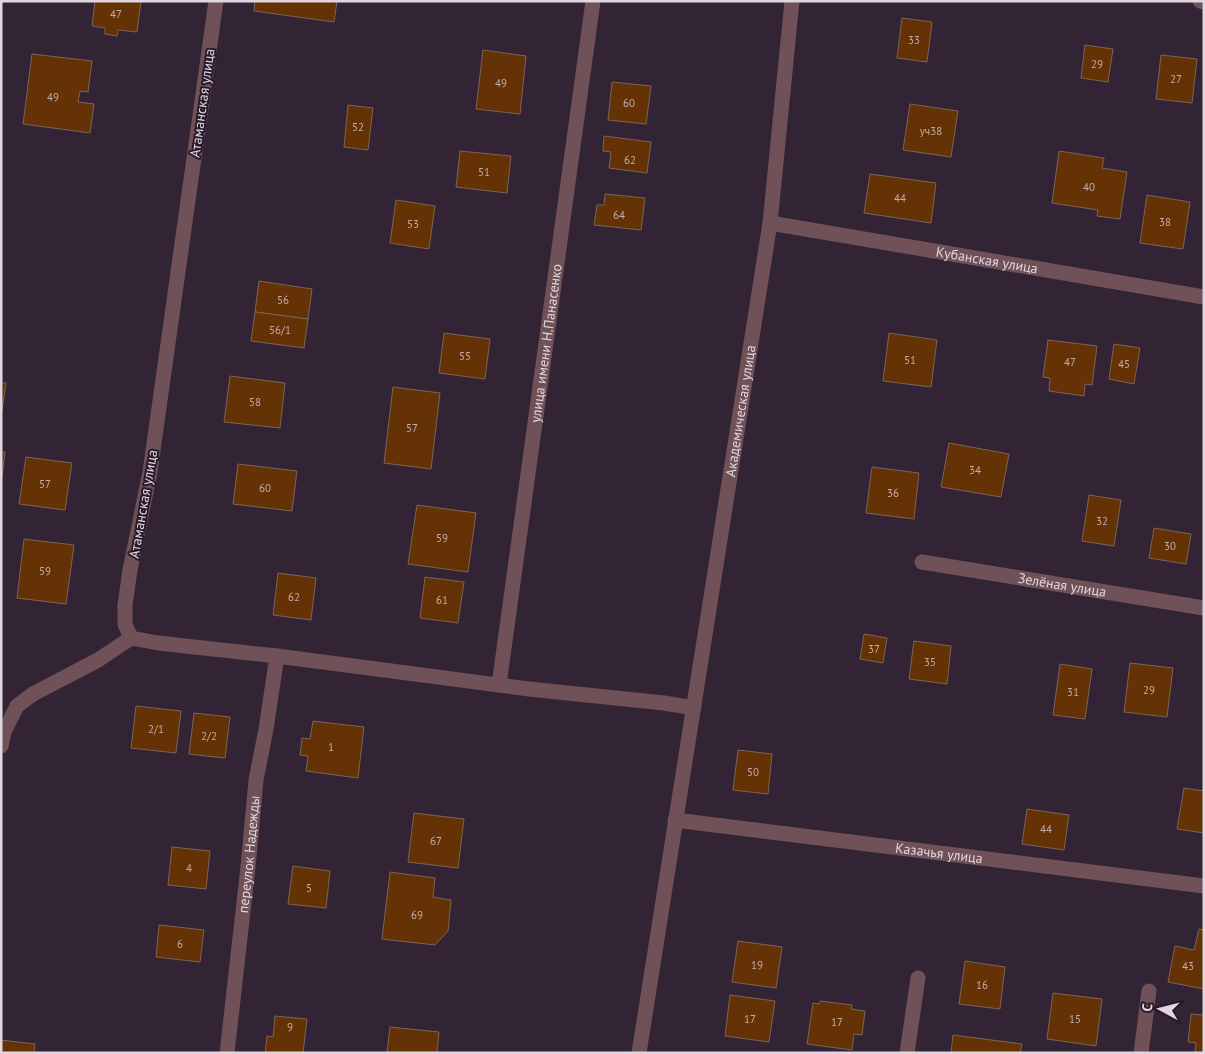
<svg xmlns="http://www.w3.org/2000/svg" width="1205" height="1054" viewBox="0 0 1205 1054" font-family="'PT Sans',sans-serif">
  <rect width="100%" height="100%" fill="#322434"/>
  <g fill="#643204" stroke="#7b6557">
    <polygon points="95,1 141,1 137,32 118,30 117,36 105,34 105,28 92,26"/>
    <polygon points="255,1 337,1 334,22 254,11"/>
    <polygon points="902,18 932,22 927,62 897,58"/>
    <polygon points="1085,45 1113,49 1108,82 1081,78"/>
    <polygon points="483,50 526,56 520,114 476,109"/>
    <polygon points="32,54 92,61 88,92 80,91 78,102 94,104 90,133 23,124"/>
    <polygon points="1161,55 1197,59 1192,103 1156,99"/>
    <polygon points="612,82 651,86 646,124 608,120"/>
    <polygon points="910,104 958,111 951,157 903,150"/>
    <polygon points="348,105 373,108 368,150 344,147"/>
    <polygon points="604,136 651,142 647,173 609,168 611,152 603,151"/>
    <polygon points="460,151 511,156 507,193 456,187"/>
    <polygon points="1059,151 1104,158 1102,168 1127,172 1120,219 1097,216 1098,210 1052,203"/>
    <polygon points="870,174 936,183 931,223 864,213"/>
    <polygon points="605,194 645,198 641,230 594,225 597,205 604,205"/>
    <polygon points="1147,195 1190,202 1183,249 1140,243"/>
    <polygon points="396,200 435,206 429,249 390,243"/>
    <polygon points="259,281 312,289 308,319 255,312"/>
    <polygon points="255,312 308,319 304,348 251,341"/>
    <polygon points="444,333 490,339 485,379 439,373"/>
    <polygon points="889,333 937,340 931,387 883,381"/>
    <polygon points="1048,340 1097,346 1092,385 1085,384 1084,396 1049,391 1050,378 1043,377"/>
    <polygon points="1114,344 1140,348 1134,384 1109,379"/>
    <polygon points="230,376 285,383 280,428 224,422"/>
    <polygon points="1,383 6,383 2,411 1,411"/>
    <polygon points="393,387 440,393 431,469 384,463"/>
    <polygon points="949,443 1009,454 1001,497 941,487"/>
    <polygon points="1,452 5,452 1,485"/>
    <polygon points="26,457 72,463 65,510 19,504"/>
    <polygon points="238,464 297,471 292,511 233,504"/>
    <polygon points="872,467 919,473 914,519 866,513"/>
    <polygon points="1089,495 1121,500 1114,546 1082,541"/>
    <polygon points="417,505 476,513 468,572 408,564"/>
    <polygon points="1154,528 1191,534 1186,564 1149,558"/>
    <polygon points="24,539 74,545 66,604 17,598"/>
    <polygon points="278,573 316,578 311,620 273,615"/>
    <polygon points="425,577 464,582 458,623 420,618"/>
    <polygon points="864,634 887,638 883,663 860,659"/>
    <polygon points="914,641 951,646 947,684 909,679"/>
    <polygon points="1130,663 1173,668 1167,717 1124,712"/>
    <polygon points="1060,664 1092,669 1085,719 1053,715"/>
    <polygon points="136,706 181,711 176,753 131,748"/>
    <polygon points="194,713 230,717 225,758 189,754"/>
    <polygon points="313,721 364,727 358,778 306,771 308,756 300,755 302,738 310,739"/>
    <polygon points="738,750 772,754 768,794 733,790"/>
    <polygon points="1184,788 1204,791 1204,833 1177,829"/>
    <polygon points="1027,809 1069,815 1064,850 1022,844"/>
    <polygon points="414,813 464,819 458,868 408,862"/>
    <polygon points="172,847 210,851 206,889 168,885"/>
    <polygon points="293,866 330,871 326,908 288,904"/>
    <polygon points="390,872 435,878 433,897 451,900 448,931 435,945 382,939"/>
    <polygon points="159,925 204,930 200,962 156,957"/>
    <polygon points="1199,929 1204,930 1204,989 1168,982 1175,946 1194,950"/>
    <polygon points="738,941 782,947 776,988 732,982"/>
    <polygon points="965,961 1005,967 1000,1009 959,1004"/>
    <polygon points="1053,993 1102,999 1096,1046 1047,1039"/>
    <polygon points="730,995 775,1001 769,1042 725,1036"/>
    <polygon points="820,1001 852,1005 851,1009 865,1011 862,1035 854,1034 852,1050 807,1044 813,1003 819,1004"/>
    <polygon points="1191,1014 1204,1015 1204,1053 1195,1053 1196,1043 1188,1042"/>
    <polygon points="275,1016 307,1019 303,1053 265,1053 267,1036 273,1037"/>
    <polygon points="390,1027 439,1032 437,1053 387,1053"/>
    <polygon points="953,1035 1022,1044 1020,1053 951,1053"/>
    <polygon points="1,1040 35,1044 34,1053 1,1053"/>
  </g>
  <g fill="none" stroke-linecap="round" stroke-linejoin="round">
    <g stroke="#6f5157" stroke-width="15">
      <polyline points="216,1 150,472 130,570 125,605 125,624 131,638 158,643 277,656 529,689 664,703 694,708"/>
      <polyline points="1200,1 1204,2"/>
      <path id="s1" d="M770,223l434,74"/>
      <path id="s2" d="M922,562l282,46"/>
      <path id="s3" d="M499,685l94,-684"/>
      <polyline points="1,746 4,732 17,706 33,694 98,660 131,638"/>
      <path id="s4" d="M675,820l529,66"/>
      <path id="s5" d="M227,1053l21,-186 8,-87 10,-51 11,-73"/>
      <path id="s6" d="M639,1053l131,-830 22,-222"/>
      <polyline points="907,1053 918,978"/>
      <polyline points="1141,1053 1149,991"/>
    </g>
  </g>
  <g text-anchor="middle" stroke-width="4" stroke-linejoin="round" paint-order="stroke">
    <g font-size="11" fill="#c1ada9">
      <text x="116" y="18">47</text>
      <text x="914" y="44">33</text>
      <text x="1097" y="68">29</text>
      <text x="1176" y="83">27</text>
      <text x="501" y="87">49</text>
      <text x="53" y="101">49</text>
      <text x="629" y="107">60</text>
      <text x="358" y="131">52</text>
      <text x="931" y="135">уч38</text>
      <text x="630" y="164">62</text>
      <text x="484" y="176">51</text>
      <text x="1089" y="191">40</text>
      <text x="900" y="202">44</text>
      <text x="619" y="219">64</text>
      <text x="1165" y="226">38</text>
      <text x="413" y="228">53</text>
      <text x="283" y="304">56</text>
      <text x="280" y="334">56/1</text>
      <text x="465" y="360">55</text>
      <text x="910" y="364">51</text>
      <text x="1070" y="366">47</text>
      <text x="1124" y="368">45</text>
      <text x="255" y="406">58</text>
      <text x="412" y="432">57</text>
      <text x="975" y="474">34</text>
      <text x="45" y="488">57</text>
      <text x="265" y="492">60</text>
      <text x="893" y="497">36</text>
      <text x="1102" y="525">32</text>
      <text x="442" y="542">59</text>
      <text x="1170" y="550">30</text>
      <text x="45" y="575">59</text>
      <text x="294" y="601">62</text>
      <text x="442" y="604">61</text>
      <text x="874" y="653">37</text>
      <text x="930" y="666">35</text>
      <text x="1149" y="694">29</text>
      <text x="1073" y="696">31</text>
      <text x="156" y="733">2/1</text>
      <text x="209" y="740">2/2</text>
      <text x="331" y="751">1</text>
      <text x="753" y="776">50</text>
      <text x="1046" y="833">44</text>
      <text x="436" y="845">67</text>
      <text x="189" y="872">4</text>
      <text x="309" y="892">5</text>
      <text x="417" y="919">69</text>
      <text x="180" y="948">6</text>
      <text x="757" y="969">19</text>
      <text x="1188" y="970">43</text>
      <text x="982" y="989">16</text>
      <text x="750" y="1023">17</text>
      <text x="1075" y="1023">15</text>
      <text x="837" y="1026">17</text>
      <text x="290" y="1031">9</text>
    </g>
    <g font-size="14" fill="#e0d6e0" stroke="#281a2a">
      <text transform="translate(202 103) rotate(-82)" y="5">Атаманская улица</text>
      <text dy="5" stroke="none"><textPath href="#s1" startOffset="220">Кубанская улица</textPath></text>
      <text dy="5" stroke="none"><textPath href="#s3" startOffset="345">улица имени Н.Панасенко</textPath></text>
      <text dy="5" stroke="none"><textPath href="#s6" startOffset="650">Академическая улица</textPath></text>
      <text transform="translate(143 504) rotate(-80)" y="5">Атаманская улица</text>
      <text dy="5" stroke="none"><textPath href="#s2" startOffset="142">Зелёная улица</textPath></text>
      <text dy="5" stroke="none"><textPath href="#s4" startOffset="266">Казачья улица</textPath></text>
      <text dy="5" stroke="none"><textPath href="#s5" startOffset="200">переулок Надежды</textPath></text>
    </g>
  </g>
  <rect width="1205" height="1054" fill="none" stroke="#e0d6e0" stroke-width="5"/>
  <g transform="translate(1160 1009) rotate(277)" stroke="#281a2a" stroke-width="4" paint-order="stroke">
  <path d="M0-4L9 19L0 12L-9 19Z" fill="#e0d6e0"/>
  <text y="-8" font-size="14" font-weight="bold" text-anchor="middle" fill="#e0d6e0">С</text>
  </g>
</svg>
